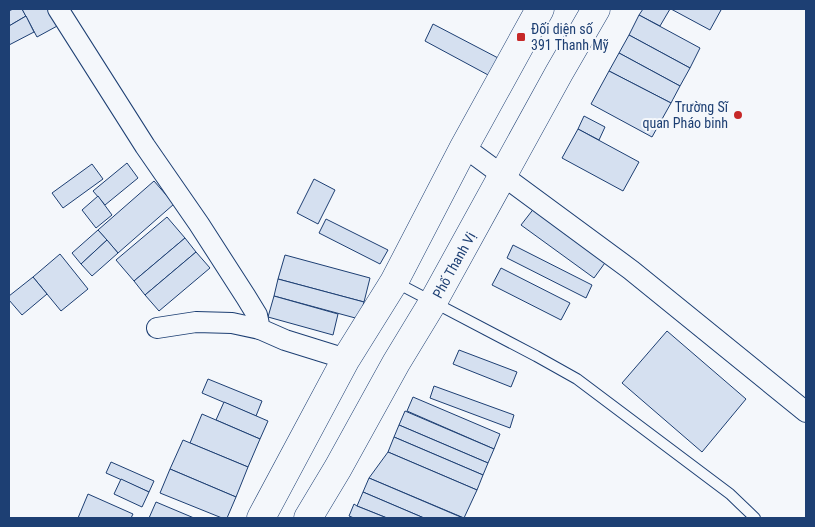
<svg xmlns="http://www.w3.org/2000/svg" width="815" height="527" viewBox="0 0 815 527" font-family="'Roboto Condensed',sans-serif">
  <rect width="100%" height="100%" fill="#f4f7fb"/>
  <g fill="#d5e0f0" stroke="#1d3f73">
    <polygon points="13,9 22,9 26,16 9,26 9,11"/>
    <polygon points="22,9 50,9 59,25 37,37"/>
    <polygon points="643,9 670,9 660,26 639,15"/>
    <polygon points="671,9 718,9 721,10 710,30"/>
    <polygon points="639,15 700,48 690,68 629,35"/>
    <polygon points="26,16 34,32 9,45 9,26"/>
    <polygon points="433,24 500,59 490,76 425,41"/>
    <polygon points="629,35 690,68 680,86 619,53"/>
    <polygon points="619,53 680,86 671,103 609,71"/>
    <polygon points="609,71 671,103 652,137 591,104"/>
    <polygon points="584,116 605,127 599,140 578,129"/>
    <polygon points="578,129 639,162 623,191 562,158"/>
    <polygon points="127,163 138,178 105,205 93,191"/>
    <polygon points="92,164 103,179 63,208 52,193"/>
    <polygon points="314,179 335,190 318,224 297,213"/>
    <polygon points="154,181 174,204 118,253 98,230"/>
    <polygon points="98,196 112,215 96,228 82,210"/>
    <polygon points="535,207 607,260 594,278 521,225"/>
    <polygon points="167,217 185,238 134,281 116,260"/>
    <polygon points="326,219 388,250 380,264 319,233"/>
    <polygon points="98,230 107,240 81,264 72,253"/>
    <polygon points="185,238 196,252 145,295 134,281"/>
    <polygon points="107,240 118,253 92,276 81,264"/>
    <polygon points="513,245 592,285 586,298 507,258"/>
    <polygon points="196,252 210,268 159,311 145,295"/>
    <polygon points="60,254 88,289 61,311 33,277"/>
    <polygon points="285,255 370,278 364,302 278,279"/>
    <polygon points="501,268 570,303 561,320 492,285"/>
    <polygon points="33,277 47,294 22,315 9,300 9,296"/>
    <polygon points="278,279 364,302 359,319 274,296"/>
    <polygon points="274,296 338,314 333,335 268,317"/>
    <polygon points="667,331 746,399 702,452 622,383"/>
    <polygon points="459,350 517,372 511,387 453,364"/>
    <polygon points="208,379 262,401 256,416 202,393"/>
    <polygon points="434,386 514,415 510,428 430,398"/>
    <polygon points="413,397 500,434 494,449 407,411"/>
    <polygon points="224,402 268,421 260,439 216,420"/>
    <polygon points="405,411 494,449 488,463 399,425"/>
    <polygon points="202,414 260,439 248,467 190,443"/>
    <polygon points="399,425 488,463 483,475 394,437"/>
    <polygon points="394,437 483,475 477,490 388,452"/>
    <polygon points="183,440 248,467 236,497 170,469"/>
    <polygon points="388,452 477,490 464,518 369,478"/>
    <polygon points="111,462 154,481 149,492 106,473"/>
    <polygon points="170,469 236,497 227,518 222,518 160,493"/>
    <polygon points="369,478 463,518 424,518 363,492"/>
    <polygon points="121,479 149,492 142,507 114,494"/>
    <polygon points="363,492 424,518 387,518 357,506"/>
    <polygon points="88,494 133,514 131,518 78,518"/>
    <polygon points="156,502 194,518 149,518"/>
    <polygon points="354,504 357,506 387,518 354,518 349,516"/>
  </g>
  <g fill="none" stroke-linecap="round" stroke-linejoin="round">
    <defs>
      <polyline id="service" points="395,282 536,356 577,379 730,494 755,518"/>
      <g id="minor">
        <polyline points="58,9 145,146 199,224 246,297 257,315 260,329 285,340 346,359"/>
        <polyline points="464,147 631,270 806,412"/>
        <polyline points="157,328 196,322 232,323 260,329"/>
      </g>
      <g id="primary">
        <polyline points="261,518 346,359 394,282 464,147 540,9"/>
        <polyline points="308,518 338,468 396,363 433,302 559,73 596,9"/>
      </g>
    </defs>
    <use href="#service" stroke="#1d3f73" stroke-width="12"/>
    <use href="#minor" stroke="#1d3f73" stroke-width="22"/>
    <use href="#primary" stroke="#1d3f73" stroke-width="29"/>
    <use href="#service" stroke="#f4f7fb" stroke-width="10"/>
    <use href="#minor" stroke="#f4f7fb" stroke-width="20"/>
    <use href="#primary" stroke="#f4f7fb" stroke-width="28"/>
  </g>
  <g fill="#c62828" stroke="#f4f7fb" stroke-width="2">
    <rect x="516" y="32" width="10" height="10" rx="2.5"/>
    <circle cx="738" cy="115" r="5"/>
  </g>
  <g text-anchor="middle" stroke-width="4" stroke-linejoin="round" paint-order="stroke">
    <g font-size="14" fill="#1d3f73" stroke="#f4f7fb" text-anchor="start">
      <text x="531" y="34">Đối diện số<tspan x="531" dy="16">391 Thanh Mỹ</tspan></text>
      <text x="728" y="112" text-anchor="end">Trường Sĩ<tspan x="728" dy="16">quan Pháo binh</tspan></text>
    </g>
    <g font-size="14" fill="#1d3f73" stroke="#f4f7fb">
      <text transform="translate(454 265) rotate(-61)" y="5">Phố Thanh Vị</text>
    </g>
  </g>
  <rect width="815" height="527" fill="none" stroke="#1d3f73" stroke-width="20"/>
</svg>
